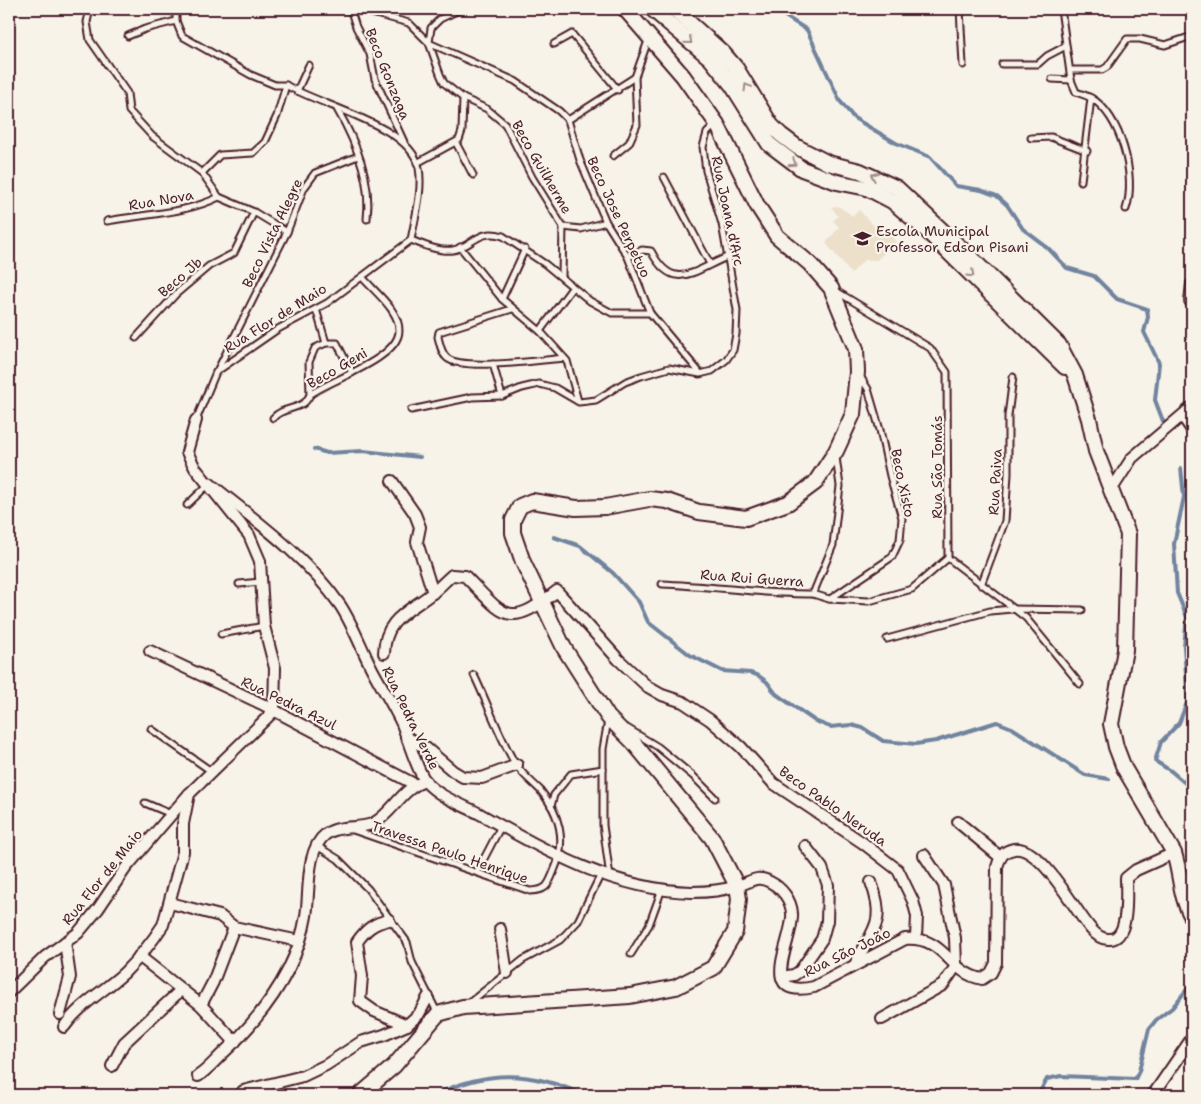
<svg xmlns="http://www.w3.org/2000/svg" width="1201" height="1104" viewBox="0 0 1201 1104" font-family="'Shantell Sans',sans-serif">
  <rect width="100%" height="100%" fill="#f7f3e8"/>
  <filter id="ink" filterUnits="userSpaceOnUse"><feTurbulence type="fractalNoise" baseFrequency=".02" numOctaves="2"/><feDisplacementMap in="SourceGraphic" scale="10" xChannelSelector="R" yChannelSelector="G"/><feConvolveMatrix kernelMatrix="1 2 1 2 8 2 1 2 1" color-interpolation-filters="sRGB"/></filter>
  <g filter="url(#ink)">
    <polygon fill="#ece0cb" points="838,206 853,216 859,210 875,227 887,230 896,242 877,260 864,260 851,274 826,243 839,227 833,221 838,216 831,207"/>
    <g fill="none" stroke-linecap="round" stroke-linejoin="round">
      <g stroke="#71839e" stroke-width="4">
        <polyline points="774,9 807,30 840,101 854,118 896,143 930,157 956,186 981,190 997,196 1007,205 1023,229 1048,248 1067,268 1094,276 1117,299 1147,309 1148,317 1144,332 1159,363 1155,400 1163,421"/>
        <polyline points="314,449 327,453 363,451 420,457"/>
        <polyline points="1181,468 1184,497 1174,544 1175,560 1177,593 1187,617 1184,647 1188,700 1179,723 1161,742 1155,761 1171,771 1192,789"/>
        <polyline points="554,537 580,546 613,573 639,602 648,622 690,655 722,671 751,673 759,676 767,682 776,694 815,721 830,727 851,725 863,728 883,741 916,744 936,741 997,722 1012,728 1085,775 1109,779"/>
        <path d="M435,1095c53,-26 96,-24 149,0"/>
        <polyline points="1038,1095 1047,1079 1061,1076 1135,1079 1139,1071 1149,1029 1156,1020 1172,1008 1192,983"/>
      </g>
      <defs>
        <g id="lane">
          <polyline points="90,9 87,22 90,40 127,93 129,111 152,136 202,173 219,197 254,212 287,232"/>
          <path d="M176,9v12l6,15 69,39 24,10h11c34,21 125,40 133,83 4,23 -4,49 -8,72l-84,63 -49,26 -62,43 -20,48"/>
          <polyline points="339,9 364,11 409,23 429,43 515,81 559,111 568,120 580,160 606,222 628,257 650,313"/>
          <polyline points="461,9 440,19 431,28 429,43 440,74 444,83 463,98 487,109 505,124 532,177 563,227 562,276"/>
          <polyline points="960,9 963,65"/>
          <path d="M1061,9l10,71 5,12c5,2 10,3 15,6 30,17 46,79 35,111"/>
          <polyline points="351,11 356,27 370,54 375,79 404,142"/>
          <polyline points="128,36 145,29 176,21"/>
          <polyline points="554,44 572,34 618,90"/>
          <polyline points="1002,64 1038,64 1047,56 1066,46"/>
          <polyline points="1070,70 1102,70 1107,67 1127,39 1140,39 1165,45 1192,36"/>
          <polyline points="1052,79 1071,80"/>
          <polyline points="297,91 309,65"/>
          <path d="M337,109c19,33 35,71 30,110"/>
          <polyline points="568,120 635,77 649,38"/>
          <polyline points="1031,138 1051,137 1087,151"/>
          <polyline points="456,143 473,175"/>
          <polyline points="613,156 629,143 637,125 635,77"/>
          <polyline points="417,163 459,140 462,131 463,98"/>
          <polyline points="202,173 220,155 253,153 265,142 277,116 286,85"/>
          <polyline points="664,177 710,264"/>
          <polyline points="1081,181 1091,98"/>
          <path d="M107,221c36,-7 78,-7 112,-24"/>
          <polyline points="563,227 581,229 606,222"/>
          <path d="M411,240c12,5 29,12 42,10 19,-3 25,-22 50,-14l42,28 45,37 22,12h38l50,60"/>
          <polyline points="460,247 502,299 540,331 567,361 578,401"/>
          <path d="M628,257l14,-7 9,1c22,42 42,20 76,6"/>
          <polyline points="502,299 525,249"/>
          <polyline points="316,309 326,343"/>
          <path d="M512,309l-73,23 -1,5c2,7 3,16 9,21 15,13 96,2 117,0"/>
          <polyline points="540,331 572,288"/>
          <polyline points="136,338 176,294 209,266 234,253 254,212"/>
          <polyline points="493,364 502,396"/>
          <polyline points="218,369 287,232 304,188 315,173 358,156"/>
          <polyline points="310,395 309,362 315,348 326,343 337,343 352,373"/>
          <polyline points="411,410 472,397 502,396 522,388 539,384 555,388 579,402 596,400 625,382 641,376 669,368 700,374 712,371 726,360 733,350 736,334 737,310 722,224 706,171 703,147 707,133 716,124"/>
          <path d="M273,418c9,-10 21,-8 31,-15 3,-2 4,-6 7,-9 19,-14 87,-35 88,-63 1,-20 -24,-39 -36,-53"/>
          <polyline points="187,505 209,484"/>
          <polyline points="948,558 1026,618 1080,684"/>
          <polyline points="239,584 261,582"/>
          <path d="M662,584c51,2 101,10 151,10l20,-49 7,-59 -4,-29"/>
          <polyline points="981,585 1005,521 1008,474 1008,416 1013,377"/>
          <polyline points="813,594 829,599 869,601 912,589 948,558 947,372 930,348 836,291"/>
          <polyline points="830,599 892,557 900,540 902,518 890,476 880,430 868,389 860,376"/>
          <polyline points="221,634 264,626"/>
          <polyline points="887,639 990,611 1012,609 1082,610"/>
          <polyline points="608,720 603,749 603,825 610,877"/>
          <polyline points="627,728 658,747 693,776 715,798"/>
          <polyline points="151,729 211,771"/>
          <polyline points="145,803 171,814"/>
          <polyline points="551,806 554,795 571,774 603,769"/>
          <path d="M353,830l177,61c17,-1 18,-5 24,-20 13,-29 6,-57 -14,-81 -8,-8 -18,-16 -24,-25 -15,-24 -29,-63 -42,-90"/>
          <polyline points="317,846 338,859 368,889 407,942 412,962 438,1014"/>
          <polyline points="477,872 501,826"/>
          <polyline points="631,954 649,925 662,889"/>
          <polyline points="469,1003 523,960 560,940 578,921 601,874"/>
        </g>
        <g id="street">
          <polyline points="1192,284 1190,301 1192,303"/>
          <polyline points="1183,417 1192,430"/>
          <polyline points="392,481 415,514 420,527 417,542 433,593"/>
          <path d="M209,483c46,37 97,73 131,122 12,18 20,40 30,60 10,20 23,39 32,59 6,15 15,47 24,58 13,15 37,23 54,32 66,37 134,76 212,78 14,0 32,-2 45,-6 13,-3 19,-12 33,-4 12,6 21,18 22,31 3,25 -38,87 22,74l91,-48c41,-3 42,33 77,40l9,-6 5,-10 1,-96c3,-10 6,-16 17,-18 27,-4 61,62 77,80 5,6 11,11 19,10 20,-1 16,-46 16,-61l10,-8 38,-17"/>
          <polyline points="1112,489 1132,458 1192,407"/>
          <polyline points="150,651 264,705 414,784"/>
          <path d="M384,653c1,-34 24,-41 47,-59 8,-6 14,-13 21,-19l13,1c40,40 42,54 92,15l61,68 30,28 14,8 21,7 27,18 31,27 32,36 90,60 35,27 15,31 4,15 -1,22"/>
          <polyline points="406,737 426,748 453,771 463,777 482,778 517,765"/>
          <polyline points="958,822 1000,857"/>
          <polyline points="170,903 220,916 234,927 299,941"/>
          <path d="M389,920c-15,3 -23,9 -32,22l5,34 -2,25 14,10 33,14"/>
          <polyline points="500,929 507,973"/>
          <polyline points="139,956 201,1005 235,1042"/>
          <path d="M855,965c17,-36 32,-41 16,-83"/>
          <polyline points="782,977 794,975 800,971 822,939 827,921 828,885 822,868 805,846"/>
          <polyline points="9,992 45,957 78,933 98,909 125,869 157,831 189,794 274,711 275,668 264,626 260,561 249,535 195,468 187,452 196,420"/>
          <polyline points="201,1005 213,982 234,927"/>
          <polyline points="60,1014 70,977 65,942"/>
          <polyline points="882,1019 943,985 956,966 955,938 944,885 924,855"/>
          <path d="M64,1027c16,-23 39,-35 60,-54 14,-14 28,-31 39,-48l20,-73v-28l6,-30"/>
          <polyline points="112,1066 124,1043 181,990"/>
          <path d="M198,1076c8,-5 15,-13 22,-20 40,-37 77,-85 86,-140 4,-23 -1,-66 20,-82 14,-10 34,-4 48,-11 20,-11 28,-36 52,-42"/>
          <polyline points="243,1091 303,1076 326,1065 361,1042 384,1035 407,1025 419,1014 428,997"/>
          <polyline points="1153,1095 1192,1038"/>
        </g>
        <g id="secondary">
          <polyline points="652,9 711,59 732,85 769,144 802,169 837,182 867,188 892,201 927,231 1065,367"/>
          <path d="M674,9l49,44 13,15 35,57 10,10 16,12 31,16 32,8 37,17 69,65 93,92 16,30 14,44 7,32 32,83 -3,116 -14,74 5,23 8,21 50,85c7,22 6,44 18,64"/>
          <polyline points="360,1095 394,1066 438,1014 463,1007 630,996 676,987 713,968 735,932 739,899 737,886 712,838 633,742 608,717 564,648 523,562 513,533 513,520 520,506 532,501 576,508 605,507 649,499 667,501 699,512 746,518 788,503 815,483 836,451 853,414 857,372 856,349 831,288 810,264 777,236 757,205 717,124 683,76 625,9"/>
        </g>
      </defs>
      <use href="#lane" stroke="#4a1f2b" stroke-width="9"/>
      <use href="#street" stroke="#4a1f2b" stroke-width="14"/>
      <use href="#secondary" stroke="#4a1f2b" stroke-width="18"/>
      <use href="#lane" stroke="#f7f3e8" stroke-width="5"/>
      <use href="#street" stroke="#f7f3e8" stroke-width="10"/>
      <use href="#secondary" stroke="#f7f3e8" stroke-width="14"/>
    </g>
    <defs><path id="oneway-chevron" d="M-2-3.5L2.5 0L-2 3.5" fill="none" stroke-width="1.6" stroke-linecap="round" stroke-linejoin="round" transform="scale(1.25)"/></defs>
    <g stroke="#a0898a">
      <use href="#oneway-chevron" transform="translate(689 41) rotate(41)"/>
      <use href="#oneway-chevron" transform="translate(747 87) rotate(-121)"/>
      <use href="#oneway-chevron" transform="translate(793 163) rotate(34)"/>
      <use href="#oneway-chevron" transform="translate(874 176) rotate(-157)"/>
      <use href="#oneway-chevron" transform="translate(971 274) rotate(44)"/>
    </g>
  </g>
  <defs>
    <symbol id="school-bare" viewBox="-9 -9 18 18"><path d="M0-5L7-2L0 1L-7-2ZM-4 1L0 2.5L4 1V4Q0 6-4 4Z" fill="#4a1f2b" stroke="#f7f3e8" stroke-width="2.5" paint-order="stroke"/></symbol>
  </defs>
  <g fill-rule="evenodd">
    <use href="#school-bare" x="850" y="226" width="25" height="25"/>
  </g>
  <g text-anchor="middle" stroke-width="4.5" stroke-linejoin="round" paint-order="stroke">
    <g font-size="14" fill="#4a1f2b" stroke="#f7f3e8">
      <text transform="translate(388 74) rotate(68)" y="5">Beco Gonzaga</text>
      <text transform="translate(542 167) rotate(60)" y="5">Beco Guilherme</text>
      <text transform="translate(161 200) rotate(-10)" y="5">Rua Nova</text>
      <text transform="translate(728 211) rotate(78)" y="5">Rua Joana d'Arc</text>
      <text transform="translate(619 217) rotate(65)" y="5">Beco Jose Perpetuo</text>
      <text transform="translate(272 233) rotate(-64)" y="5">Beco Vista Alegre</text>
      <text transform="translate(180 277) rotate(-41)" y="5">Beco Jb</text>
      <text transform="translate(275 318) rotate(-32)" y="5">Rua Flor de Maio</text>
      <text transform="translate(337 368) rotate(-30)" y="5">Beco Geni</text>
      <text transform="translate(937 467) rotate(-90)" y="5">Rua São Tomás</text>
      <text transform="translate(995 482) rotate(-87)" y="5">Rua Paiva</text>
      <text transform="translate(903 483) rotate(78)" y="5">Beco Xisto</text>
      <text transform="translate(752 578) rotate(4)" y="5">Rua Rui Guerra</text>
      <text transform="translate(289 703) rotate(26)" y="5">Rua Pedra Azul</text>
      <text transform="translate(411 718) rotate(64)" y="5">Rua Pedra Verde</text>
      <text transform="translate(833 806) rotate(35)" y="5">Beco Pablo Neruda</text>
      <text transform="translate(450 852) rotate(19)" y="5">Travessa Paulo Henrique</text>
      <text transform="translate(102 877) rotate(-51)" y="5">Rua Flor de Maio</text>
      <text transform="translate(847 952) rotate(-26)" y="5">Rua São João</text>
    </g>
    <g font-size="14" fill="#4a1f2b" stroke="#f7f3e8" text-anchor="start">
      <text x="876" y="236">Escola Municipal<tspan x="876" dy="16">Professor Edson Pisani</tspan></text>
    </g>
  </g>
  <rect width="1201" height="1104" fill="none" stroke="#f7f3e8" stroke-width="30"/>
  <rect x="15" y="15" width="1171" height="1074" fill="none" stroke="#4a1f2b" stroke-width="2" filter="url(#ink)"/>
</svg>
